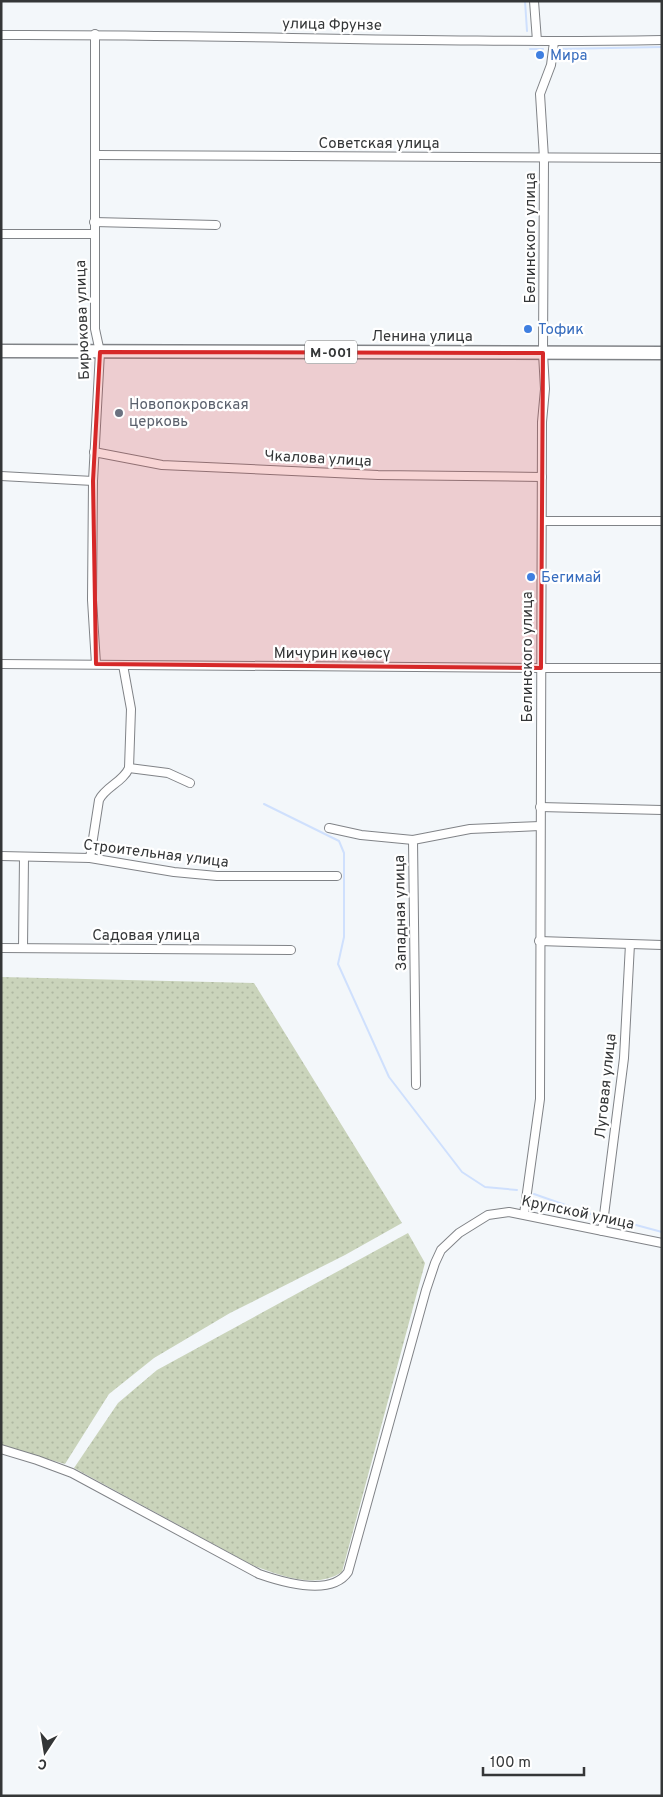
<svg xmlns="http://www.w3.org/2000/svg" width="663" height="1797" viewBox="0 0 663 1797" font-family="Overpass,sans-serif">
  <defs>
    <pattern id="grass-dots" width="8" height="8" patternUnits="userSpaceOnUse" patternTransform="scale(1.25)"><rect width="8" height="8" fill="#cad4bb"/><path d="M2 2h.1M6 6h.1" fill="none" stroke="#aeb7a1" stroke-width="1.8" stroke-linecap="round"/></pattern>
  </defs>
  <rect width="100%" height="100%" fill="#f3f7fa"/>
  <g fill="url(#grass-dots)">
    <polygon points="1,977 254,983 402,1223 345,1255 230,1313 154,1358 109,1394 65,1464 1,1446"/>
    <path d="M408,1233l17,30 -83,309c-27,18 -63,3 -90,-7l-178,-97 44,-65 39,-33z"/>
  </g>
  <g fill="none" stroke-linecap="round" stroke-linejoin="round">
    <g stroke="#cfe0fd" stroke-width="2">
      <polyline points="525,1 527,31"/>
      <polyline points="530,49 543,49"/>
      <polyline points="559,49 662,47"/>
      <polyline points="264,804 339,841 344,853 344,937 338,964 389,1077 462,1172 485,1187 517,1190"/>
      <polyline points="534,1194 597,1216"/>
      <polyline points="610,1218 662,1232"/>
    </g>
    <defs>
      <g id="minor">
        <polyline points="534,1 537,41"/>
        <polyline points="95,34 95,329 100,352 93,481 92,600 96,664"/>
        <path d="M1,35c220,-1 441,9 661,5"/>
        <polyline points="96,155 662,158"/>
        <polyline points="94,222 216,225"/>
        <polyline points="1,234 94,234"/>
        <polyline points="94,452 162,465 378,475 542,477"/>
        <polyline points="1,476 93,481"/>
        <polyline points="542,521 662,521"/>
        <polyline points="1,664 541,668 662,668"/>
        <polyline points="129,768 168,773 190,783"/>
        <polyline points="540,807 662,810"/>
        <polyline points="329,828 361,835 413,840"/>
        <polyline points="1,856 90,858 174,872 217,876 337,876"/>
        <path d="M90,858l9,-58c6,-13 24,-18 30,-32l2,-59 -8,-44"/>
        <polyline points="539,941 662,945"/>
        <polyline points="1,948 291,950"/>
        <polyline points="23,948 24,857"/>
        <polyline points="416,1085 413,840 470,829 540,826"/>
        <polyline points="524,1214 540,1099 542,422 545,389 543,353 544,158 540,94 551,65 554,42"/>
        <polyline points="602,1231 624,1058 630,944"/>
        <path d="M1,1449l36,11 35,13 187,101c23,8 72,23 89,-2l78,-282 9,-27 6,-13 18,-17 29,-18 21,-3 153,31"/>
      </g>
      <polyline id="primary" points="1,351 662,353"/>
    </defs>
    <use href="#minor" stroke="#808387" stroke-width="10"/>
    <use href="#primary" stroke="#808387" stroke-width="15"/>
    <use href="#minor" stroke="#fff" stroke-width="8"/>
    <use href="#primary" stroke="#fff" stroke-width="12"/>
  </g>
  <path fill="#d62828" fill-opacity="0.2" stroke="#d62828" stroke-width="4" stroke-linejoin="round" d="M100,352l443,1 -2,315 -445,-4 -3,-183z"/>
  <g fill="#3f7fe0" stroke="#fff" stroke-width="2">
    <circle cx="540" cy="55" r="5"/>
    <circle cx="528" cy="329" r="5"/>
    <circle cx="531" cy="577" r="5"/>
  </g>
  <circle fill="#6b7280" stroke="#fff" stroke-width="2" cx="119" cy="413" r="5"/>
  <g text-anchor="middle" stroke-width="4.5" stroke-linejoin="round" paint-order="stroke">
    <rect fill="#fff" stroke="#717273" stroke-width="1" x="305" y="340.5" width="52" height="23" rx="4"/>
    <g font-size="14" font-weight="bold" fill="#343637">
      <text x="331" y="357">М-001</text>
    </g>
    <g font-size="15" fill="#343637" stroke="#fff">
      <text transform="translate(332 24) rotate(1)" y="5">улица Фрунзе</text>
      <text x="379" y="148">Советская улица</text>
      <text transform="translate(530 238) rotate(-90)" y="5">Белинского улица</text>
      <text transform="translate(82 320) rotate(-92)" y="5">Бирюкова улица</text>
      <text x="422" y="341">Ленина улица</text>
      <text transform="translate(318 458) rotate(3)" y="5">Чкалова улица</text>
      <text x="332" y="658">Мичурин көчөсү</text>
      <text transform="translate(527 657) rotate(-90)" y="5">Белинского улица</text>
      <text transform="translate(156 853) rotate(7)" y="5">Строительная улица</text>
      <text transform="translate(400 913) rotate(-91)" y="5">Западная улица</text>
      <text x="146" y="940">Садовая улица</text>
      <text transform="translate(605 1086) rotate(-84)" y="5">Луговая улица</text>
      <text transform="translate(578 1212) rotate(12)" y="5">Крупской улица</text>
    </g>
    <g font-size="15" fill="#366cbe" stroke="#fff" text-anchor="start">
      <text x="550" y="60">Мира</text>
      <text x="538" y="334">Тофик</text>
      <text x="541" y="582">Бегимай</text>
    </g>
    <g font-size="15" fill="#5b616d" stroke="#fff" text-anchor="start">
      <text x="129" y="409">Новопокровская<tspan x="129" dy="17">церковь</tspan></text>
    </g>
  </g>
  <rect width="663" height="1797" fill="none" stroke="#343637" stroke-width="5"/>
  <g transform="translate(45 1752) rotate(192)" stroke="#ffffff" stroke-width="4" paint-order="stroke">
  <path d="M0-4L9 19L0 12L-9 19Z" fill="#343637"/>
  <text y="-8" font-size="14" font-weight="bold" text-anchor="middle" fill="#343637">С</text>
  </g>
  <path d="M483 1767v8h101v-8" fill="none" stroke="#343637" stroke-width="2.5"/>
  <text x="490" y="1767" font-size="15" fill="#343637" stroke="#ffffff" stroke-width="4" paint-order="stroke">100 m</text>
</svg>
